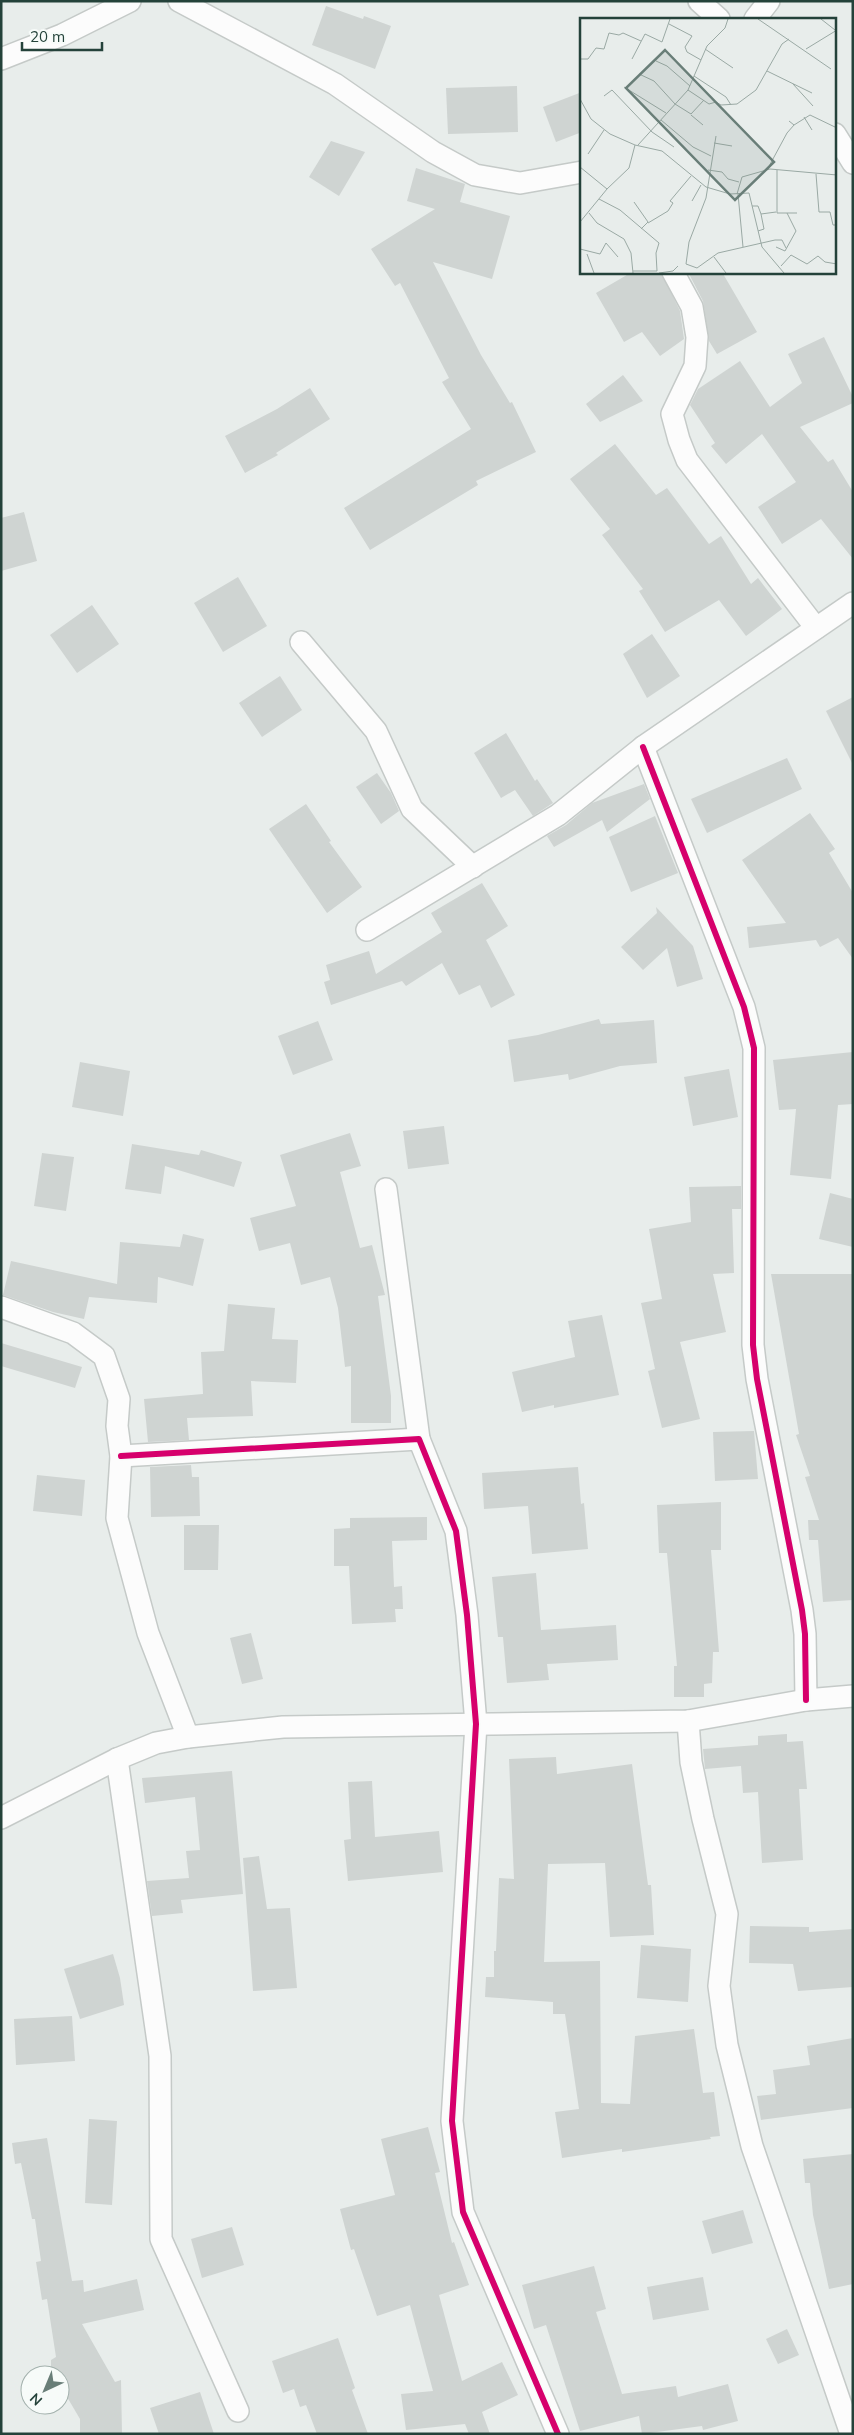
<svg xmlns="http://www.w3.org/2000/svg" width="854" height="2435" viewBox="0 0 854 2435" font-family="Mulish,sans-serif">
  <rect width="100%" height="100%" fill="#e8edeb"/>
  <g fill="#cfd4d2">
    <polygon points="326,6 363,19 364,16 391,26 375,69 312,45"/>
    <polygon points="517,86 518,132 448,134 446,88"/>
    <polygon points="582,92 582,132 556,142 543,107"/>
    <polygon points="331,141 365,152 339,196 309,177"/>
    <polygon points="416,168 465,184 460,202 510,216 492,279 433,262 481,355 510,403 512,402 536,452 476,481 478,485 370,550 344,508 471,429 442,382 449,378 400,283 395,286 371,249 435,209 407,201"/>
    <polygon points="632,272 661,272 680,311 684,339 660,356 642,332 624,342 596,293"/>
    <polygon points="688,272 722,272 757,332 717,354 709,341 703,301"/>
    <polygon points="824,337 853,397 853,403 800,427 828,462 833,459 853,492 853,559 821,519 782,544 758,507 796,482 762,434 726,464 711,446 715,443 690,405 698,389 740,361 770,407 802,383 788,354"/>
    <polygon points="623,375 643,401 600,422 586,404"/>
    <polygon points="310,388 330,419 276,453 278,455 245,473 225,436 277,409"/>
    <polygon points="615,444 656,495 667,488 709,544 721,536 751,584 758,578 782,609 746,636 719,600 665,632 639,591 643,589 602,535 610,529 570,479"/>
    <polygon points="24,512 37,561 1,571 1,518"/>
    <polygon points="238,577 267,626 223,652 194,603"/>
    <polygon points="92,605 119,644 77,673 50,635"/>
    <polygon points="652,634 680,676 647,698 623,654"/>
    <polygon points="280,676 302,710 262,737 239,703"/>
    <polygon points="853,697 853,765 826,711"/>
    <polygon points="506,733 535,781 537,779 553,803 533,816 515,790 501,798 474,753"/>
    <polygon points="787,758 802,789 707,833 691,799"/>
    <polygon points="377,773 391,793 399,811 381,824 356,787"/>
    <polygon points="644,784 650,799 607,832 602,820 554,847 547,836 566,825 592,803"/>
    <polygon points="306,804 331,841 329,842 362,887 327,913 269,829"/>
    <polygon points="810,813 835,849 829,853 853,893 853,959 838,938 820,947 816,940 749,948 747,927 786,923 742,860"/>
    <polygon points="655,816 678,873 631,892 609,837"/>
    <polygon points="482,883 508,926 486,940 515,995 491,1008 480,985 459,995 442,963 406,986 402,981 331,1005 324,982 330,980 326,965 369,951 376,974 442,932 431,913"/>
    <polygon points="656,907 693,946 703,979 677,987 667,948 643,970 621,947 657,913"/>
    <polygon points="599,1019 601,1024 654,1020 657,1063 620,1066 569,1080 568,1074 514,1082 508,1040 538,1035"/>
    <polygon points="318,1021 333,1060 293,1075 278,1036"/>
    <polygon points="853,1052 853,1104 838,1105 831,1179 790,1175 796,1109 779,1110 773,1060"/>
    <polygon points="80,1062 130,1071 123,1116 72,1107"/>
    <polygon points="729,1069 738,1117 693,1126 684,1077"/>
    <polygon points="444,1126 449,1164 408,1169 403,1131"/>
    <polygon points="350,1133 361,1166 340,1172 360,1248 372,1245 385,1295 378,1296 391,1396 391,1423 351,1423 351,1366 345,1367 338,1308 330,1277 301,1285 290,1243 259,1251 250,1218 296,1206 280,1155"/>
    <polygon points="132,1144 199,1155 201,1150 242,1162 234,1187 165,1166 161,1194 125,1189"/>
    <polygon points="42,1153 74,1157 66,1211 34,1206"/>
    <polygon points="741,1186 741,1209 732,1209 734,1273 713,1274 726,1332 680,1342 700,1419 662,1428 648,1371 655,1369 641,1303 662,1299 649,1229 691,1222 689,1187"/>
    <polygon points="830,1193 853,1199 853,1247 819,1239"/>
    <polygon points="183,1234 204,1239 193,1286 158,1277 157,1303 89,1297 84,1319 53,1312 3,1295 11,1261 117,1284 120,1242 180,1247"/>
    <polygon points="771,1274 853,1274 853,1600 823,1602 818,1540 809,1540 808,1520 819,1520 805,1477 810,1476 796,1435 799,1434"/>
    <polygon points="228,1304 275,1308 272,1339 298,1340 296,1383 251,1381 253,1416 187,1418 189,1440 148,1442 144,1399 203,1394 201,1352 224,1351"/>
    <polygon points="602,1315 619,1395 554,1408 554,1405 522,1412 512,1372 575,1357 568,1321"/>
    <polygon points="1,1343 82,1367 75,1388 1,1366"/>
    <polygon points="754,1431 758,1479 715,1481 713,1432"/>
    <polygon points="191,1465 192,1477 199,1477 200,1516 151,1517 150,1467"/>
    <polygon points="578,1467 581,1504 584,1503 588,1549 532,1554 528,1506 484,1509 482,1473"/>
    <polygon points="37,1475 85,1480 82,1516 33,1511"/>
    <polygon points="721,1502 721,1550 711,1550 719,1652 713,1652 712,1683 704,1684 704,1697 674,1697 674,1666 677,1666 667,1553 659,1553 657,1505"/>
    <polygon points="427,1517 427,1540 392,1541 394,1587 402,1586 403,1609 395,1609 396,1622 352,1624 349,1566 334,1566 334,1529 350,1528 350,1518"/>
    <polygon points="184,1525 219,1525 218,1570 184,1570"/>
    <polygon points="536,1573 541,1630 616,1625 618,1660 547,1664 549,1680 507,1683 503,1637 498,1637 492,1577"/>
    <polygon points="251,1633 263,1679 242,1684 230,1638"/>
    <polygon points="787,1734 787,1742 803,1741 807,1789 799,1789 803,1860 762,1863 758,1792 743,1793 741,1766 705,1769 703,1749 758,1745 758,1736"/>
    <polygon points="556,1757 557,1774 632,1764 648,1885 651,1885 654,1935 610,1937 605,1863 548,1864 544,1962 600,1961 601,2103 630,2104 635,2036 694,2029 703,2093 714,2092 720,2136 710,2137 711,2139 622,2152 622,2149 562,2158 555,2112 579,2109 565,2014 553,2014 553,2002 485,1997 486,1977 494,1977 494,1951 496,1951 499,1878 514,1879 509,1759"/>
    <polygon points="232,1771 243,1894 181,1900 183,1913 152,1916 147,1881 189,1878 186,1851 200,1850 195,1797 145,1803 142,1778"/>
    <polygon points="372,1781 375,1837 439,1831 443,1872 348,1881 344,1840 351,1839 348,1782"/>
    <polygon points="259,1856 267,1909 290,1908 297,1988 253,1991 243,1858"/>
    <polygon points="750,1926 809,1927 809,1932 853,1929 853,1987 798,1991 793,1964 749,1963"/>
    <polygon points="641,1945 691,1949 688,2002 637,1998"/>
    <polygon points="113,1954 120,1978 124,2005 80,2019 64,1969"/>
    <polygon points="72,2016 75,2061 16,2065 14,2019"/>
    <polygon points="853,2038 853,2108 761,2120 757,2096 776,2094 773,2070 810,2065 807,2046"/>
    <polygon points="89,2119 117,2121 112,2205 85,2203"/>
    <polygon points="428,2127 440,2172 435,2173 452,2243 454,2242 469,2285 439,2295 462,2381 502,2362 518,2395 482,2412 490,2434 469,2434 465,2424 406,2430 401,2394 433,2391 410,2305 377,2316 354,2249 351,2250 340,2209 395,2195 381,2139"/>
    <polygon points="47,2138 72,2281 83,2280 84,2292 137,2279 144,2310 82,2324 115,2382 121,2380 122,2434 80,2434 80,2419 60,2385 60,2375 55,2375 51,2369 51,2360 56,2357 47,2299 42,2300 36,2262 41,2261 35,2219 32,2219 21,2163 15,2164 12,2143"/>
    <polygon points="853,2154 853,2284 829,2289 813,2215 810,2183 805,2183 803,2159"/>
    <polygon points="743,2210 753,2243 712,2254 702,2221"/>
    <polygon points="232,2227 244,2265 202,2278 191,2239"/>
    <polygon points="594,2266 606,2309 596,2312 622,2394 676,2386 678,2397 728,2384 738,2421 703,2430 702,2426 642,2434 639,2416 580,2431 546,2325 534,2329 522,2285"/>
    <polygon points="703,2277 709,2310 653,2320 647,2287"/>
    <polygon points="787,2329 799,2355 778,2364 766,2339"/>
    <polygon points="338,2338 355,2388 352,2390 368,2434 317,2434 306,2405 300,2407 294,2389 283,2393 272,2361"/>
    <polygon points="200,2392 214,2434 159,2434 150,2408"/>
  </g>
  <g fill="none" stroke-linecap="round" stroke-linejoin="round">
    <defs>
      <g id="street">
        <polyline points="179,1 335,84 433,152 475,175 520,183 582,172"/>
        <polyline points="699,1 719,19"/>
        <polyline points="755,19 769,1"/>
        <polyline points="1,59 62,35 130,1"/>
        <polyline points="835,134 853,163"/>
        <polyline points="673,272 692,307 697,337 695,366 672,414 679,440 687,460 816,628"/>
        <polyline points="301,642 376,731 412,809 473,867"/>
        <polyline points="643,747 744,1007 754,1048 753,1345 757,1379 802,1610 805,1634 806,1700"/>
        <polyline points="367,930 558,815 643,747 853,603"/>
        <polyline points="386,1189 419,1439"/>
        <polyline points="1,1307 73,1333 104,1356 119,1399 117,1426 121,1456 117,1518 148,1633 188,1737"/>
        <polyline points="121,1456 419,1439 456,1531 467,1615 476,1724 452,2121 463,2212 558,2434"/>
        <polyline points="688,1721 691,1762 703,1819 727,1914 719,1986 727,2045 752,2146 851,2434"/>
        <polyline points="117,1759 160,2056 161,2239 238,2411"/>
        <polyline points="1,1818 117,1759 156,1743 188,1737 283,1727 688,1721 806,1700 853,1696"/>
      </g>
    </defs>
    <use href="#street" stroke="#c5cac8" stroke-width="24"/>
    <use href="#street" stroke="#fcfcfc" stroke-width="21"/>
    <defs>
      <g id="cycleway">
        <polyline points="643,747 744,1007 754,1048 753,1345 757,1379 802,1610 805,1634 806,1700"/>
        <polyline points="121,1456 419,1439 456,1531 467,1615 476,1724 452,2121 463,2212 558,2434"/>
      </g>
    </defs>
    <use href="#cycleway" stroke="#f7fbf9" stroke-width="9"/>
    <use href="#cycleway" stroke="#d6006c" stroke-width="6"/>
  </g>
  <g transform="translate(580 18)">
    <rect width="256" height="256" fill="#e8edeb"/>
    <path fill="none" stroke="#9aa9a4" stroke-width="1" d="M178,1l73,50M241,1l14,11M89,6l23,12 -7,11 2,5 14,8M125,31l28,19M226,31l31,-19M0,41h8l8,-11 8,1 5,-16 10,2 4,-2 18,8M52,41l13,-25 17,8 8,-23M76,43l11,5 23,20M187,53l45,22M59,56l15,7 21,23 16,10 13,-14M114,58l32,21 5,8M213,66l20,22M44,69l42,26M108,72l21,14 7,-2 5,3 16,-1 19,-14 26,-46 7,-5M24,78l8,-6 40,42 22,15M0,81l11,20 19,15 25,11 27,6 44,36 24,7 19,-1 13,54 22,26M111,97l12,10M224,99l8,13M81,102l32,27 18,9M214,107l16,-10 27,13M136,118l-10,62 -17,44 -3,22 11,4 21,-15 57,-13h7l4,8M134,125l18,3M58,127l50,-55 19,-44 18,-18 3,-9M8,136l16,-24M0,149l27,22M128,152l14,2 6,7 11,3M187,152l20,-37 7,-8 -5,-4M197,152v43h20M236,156l3,38h11l3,13h4M157,176l5,-17 28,-8 67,6M158,176l5,53M19,181l21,11 39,33 -3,10 1,18h-24M112,183l9,-16M54,184l14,20 -7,7M172,188h6l3,8 3,15 -6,2M9,195l8,10 27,16 7,14 2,20M181,196l15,-2M0,204l27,-33 22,-21 6,-23M68,205l20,-12 5,-8 -3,-2 21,-25M196,229l9,4 11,-20 -9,-18M0,231l20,5 6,-11 12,14M7,236l7,19M134,239l12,16M201,248l10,-11 16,9 11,-8 7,6 12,2M79,255l14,-2 5,-5"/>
    <path fill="#697e78" fill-opacity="0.15" stroke="#697e78" stroke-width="2.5" d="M85,32l109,112 -39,38 -109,-112z"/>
    <rect width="256" height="256" fill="none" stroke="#24423a" stroke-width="2.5"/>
  </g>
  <rect width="854" height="2435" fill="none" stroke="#24423a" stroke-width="5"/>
  <g transform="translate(45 2390) rotate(224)"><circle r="24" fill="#f7fbf9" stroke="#a3b1ad"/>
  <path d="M0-4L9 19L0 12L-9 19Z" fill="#697e78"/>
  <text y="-8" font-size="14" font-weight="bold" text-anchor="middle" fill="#24423a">N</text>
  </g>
  <path d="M22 42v8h80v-8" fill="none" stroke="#24423a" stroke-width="2.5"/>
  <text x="30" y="42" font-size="15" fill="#24423a" stroke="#f7fbf9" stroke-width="4" paint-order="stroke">20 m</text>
</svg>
